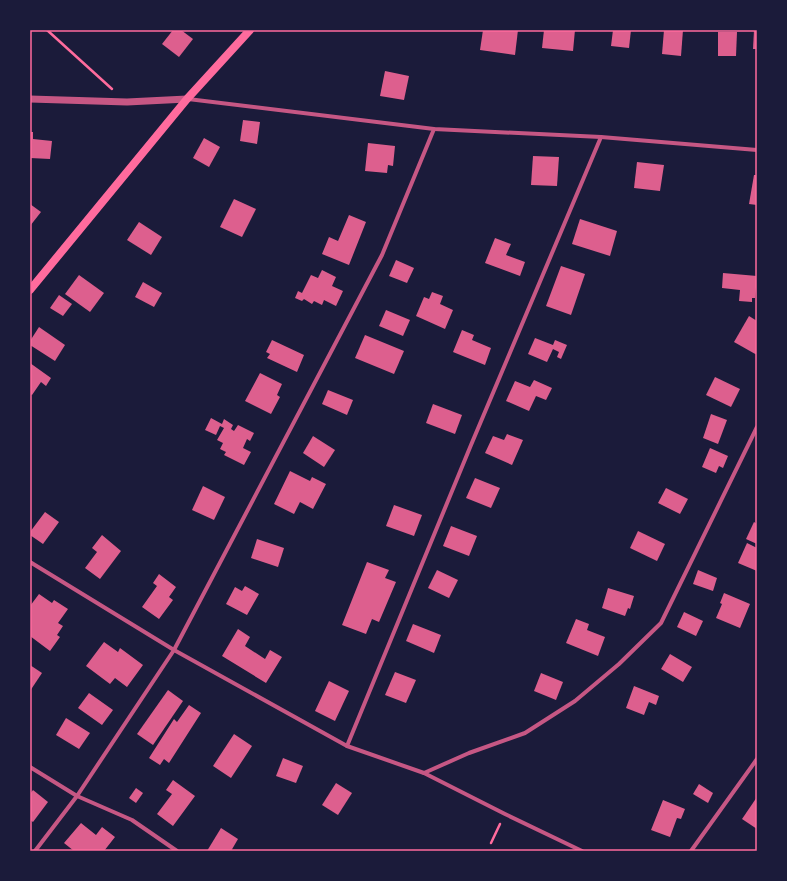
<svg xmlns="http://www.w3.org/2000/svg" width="787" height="881" viewBox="0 0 787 881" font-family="'Source Serif 4',serif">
  <rect width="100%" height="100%" fill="#1b1b3a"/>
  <g fill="#dd5f8e">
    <polygon points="173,30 181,30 193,39 179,57 162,44"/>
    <polygon points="483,30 518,30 515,55 480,50"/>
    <polygon points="544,30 575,30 573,51 542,48"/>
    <polygon points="613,30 631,30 629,48 611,46"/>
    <polygon points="664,30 683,30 681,56 662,54"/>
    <polygon points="754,30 757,30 757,49 753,49"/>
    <polygon points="718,32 737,32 736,56 718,56"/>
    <polygon points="385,71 409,76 404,100 380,96"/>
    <polygon points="243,120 260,122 257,144 240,141"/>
    <polygon points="30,132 33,132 33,139 52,141 50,159 30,158"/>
    <polygon points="204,138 220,147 209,167 193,158"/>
    <polygon points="368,143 395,146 393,166 388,165 387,173 365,171"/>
    <polygon points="533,156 559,157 557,186 531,185"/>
    <polygon points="637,162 664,165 660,191 634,188"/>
    <polygon points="754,175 757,175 757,205 749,204"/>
    <polygon points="234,199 256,209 242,237 220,227"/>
    <polygon points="30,204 41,212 30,226"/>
    <polygon points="349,215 366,222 349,265 322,254 329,237 338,241"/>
    <polygon points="580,219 617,231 610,256 572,244"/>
    <polygon points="139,222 162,237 151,255 127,240"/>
    <polygon points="495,238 511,244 506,255 525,262 520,276 485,263"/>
    <polygon points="396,260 414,268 407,283 389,276"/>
    <polygon points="561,266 585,274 571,315 546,306"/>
    <polygon points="322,270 336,277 332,286 343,291 336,306 324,300 322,305 314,301 312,304 304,299 302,301 295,298 298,291 302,293 311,275 318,278"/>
    <polygon points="723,273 757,276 755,298 752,298 752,302 739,301 740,290 722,288"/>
    <polygon points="79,275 104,293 90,312 65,294"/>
    <polygon points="143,282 162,293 154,307 135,297"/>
    <polygon points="432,292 443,296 440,304 453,310 445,329 416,316 424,297 429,299"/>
    <polygon points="59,295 72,304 63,316 50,308"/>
    <polygon points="386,310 410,320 403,336 379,326"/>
    <polygon points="749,316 757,321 757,355 734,342"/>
    <polygon points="39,327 65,345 55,361 30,345 30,341"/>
    <polygon points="462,330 474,335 472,340 491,348 485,365 453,352"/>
    <polygon points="365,335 404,351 394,374 355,358"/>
    <polygon points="535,338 553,345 555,340 567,345 561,359 557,357 559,352 553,349 547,362 528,354"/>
    <polygon points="272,340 304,355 297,372 267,358 270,354 266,352"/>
    <polygon points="30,363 51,378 46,386 41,382 32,395 30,394"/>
    <polygon points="260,373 282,384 277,395 280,397 271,414 245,401"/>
    <polygon points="715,377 740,389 731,407 706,395"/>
    <polygon points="534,380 552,388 546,400 536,396 529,411 506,401 515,381 530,387"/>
    <polygon points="328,390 353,400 347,415 322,404"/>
    <polygon points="433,404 462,415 455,434 426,423"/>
    <polygon points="711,414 727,420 718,444 703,438"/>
    <polygon points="211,418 222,424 224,419 233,425 231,429 234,431 238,425 254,433 250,441 247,439 243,448 251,452 244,465 224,455 226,452 220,449 223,443 217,440 224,428 220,426 216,435 205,430"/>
    <polygon points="507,434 523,440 512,465 485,453 493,436 504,440"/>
    <polygon points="313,436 335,450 324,467 303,453"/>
    <polygon points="710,448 728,456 723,468 719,466 716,473 702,467"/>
    <polygon points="290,471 310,481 312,477 326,484 313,509 300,502 294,514 274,504"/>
    <polygon points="475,478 500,488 491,508 466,498"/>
    <polygon points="203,486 225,497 214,520 192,510"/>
    <polygon points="666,488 688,499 680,514 658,503"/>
    <polygon points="394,505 422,515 414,536 386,526"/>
    <polygon points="45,512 59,522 43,544 30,535 30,532"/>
    <polygon points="754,522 757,524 757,544 746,539"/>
    <polygon points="451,526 477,536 469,556 443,546"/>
    <polygon points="638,531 665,544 657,561 630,548"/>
    <polygon points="102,535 121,551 100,579 85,568 97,552 92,548"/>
    <polygon points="257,539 284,548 278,567 251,558"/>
    <polygon points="747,543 757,548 757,571 738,563"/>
    <polygon points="367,562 389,570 385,578 396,582 379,622 372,619 366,634 342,625"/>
    <polygon points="437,570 458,580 449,598 428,588"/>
    <polygon points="698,570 717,578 713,591 693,584"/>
    <polygon points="159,574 176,587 169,597 173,600 159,619 142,607 157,586 153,583"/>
    <polygon points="245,586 259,594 247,615 226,604 235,587 242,591"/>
    <polygon points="608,588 634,596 630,609 628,608 625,616 602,608"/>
    <polygon points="724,593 750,604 740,628 716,618 722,604 720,603"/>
    <polygon points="39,594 52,603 54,600 68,609 58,623 63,626 57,635 60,637 50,651 30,636 30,606"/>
    <polygon points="684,612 703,621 696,636 677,627"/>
    <polygon points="576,619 589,624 587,630 605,637 598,656 566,643"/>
    <polygon points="413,624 441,635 434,653 406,641"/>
    <polygon points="238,629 250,637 245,646 265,659 270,650 282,657 266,683 222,656"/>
    <polygon points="104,642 118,652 120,648 143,665 127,687 115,678 110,684 86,666"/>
    <polygon points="670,654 692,667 683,682 661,669"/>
    <polygon points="30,665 42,673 30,691"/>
    <polygon points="395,672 416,680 406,703 385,695"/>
    <polygon points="541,673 563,682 556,700 534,691"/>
    <polygon points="329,681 349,691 335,721 315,711"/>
    <polygon points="634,686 659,696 656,705 649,702 644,715 626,708"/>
    <polygon points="168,690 183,701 153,745 137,734"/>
    <polygon points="89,693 113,710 102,725 78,708"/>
    <polygon points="189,705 201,713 169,763 164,759 160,765 149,758 174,719 177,722"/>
    <polygon points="66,718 90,733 79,749 56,735"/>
    <polygon points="234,734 252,746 231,778 213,766"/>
    <polygon points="283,758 303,766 296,783 276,776"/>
    <polygon points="173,780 195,796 173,826 157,814 172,794 166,790"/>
    <polygon points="336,783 352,793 338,815 322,805"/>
    <polygon points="699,784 713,793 708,803 693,794"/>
    <polygon points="136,788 143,793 136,803 129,798"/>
    <polygon points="33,790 48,802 33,822 30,820 30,794"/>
    <polygon points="757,797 757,829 742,819"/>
    <polygon points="663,800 685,809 681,819 677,818 670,837 651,830"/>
    <polygon points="81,823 96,835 102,827 115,837 104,851 74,851 64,843"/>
    <polygon points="221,828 238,839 231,851 207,851"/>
  </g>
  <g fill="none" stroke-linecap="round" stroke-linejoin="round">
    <g stroke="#ff6b9d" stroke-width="2.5">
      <polyline points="47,30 112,89"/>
      <polyline points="491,843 500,824"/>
    </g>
    <g stroke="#c65784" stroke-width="4">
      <polyline points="188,99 434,129 601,137 757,150"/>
      <polyline points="30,562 174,650 347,746 424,773 505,814 582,851"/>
      <polyline points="347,746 471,445 601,137"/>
      <polyline points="30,767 77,796 132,820 177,851"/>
      <polyline points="424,773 469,753 525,733 575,701 619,664 661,623 757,427"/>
      <polyline points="35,851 77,796 174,650 382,255 434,129"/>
      <polyline points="691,851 757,759"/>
    </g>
    <polyline stroke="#c65784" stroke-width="7" points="30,99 127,102 187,99"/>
    <polyline stroke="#ff6b9d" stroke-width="8" points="30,290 187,99 250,30"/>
  </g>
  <rect width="787" height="881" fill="none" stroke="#1b1b3a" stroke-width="62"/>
  <rect x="31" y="31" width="725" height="819" fill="none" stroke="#ff6b9d" stroke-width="1.5"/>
</svg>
